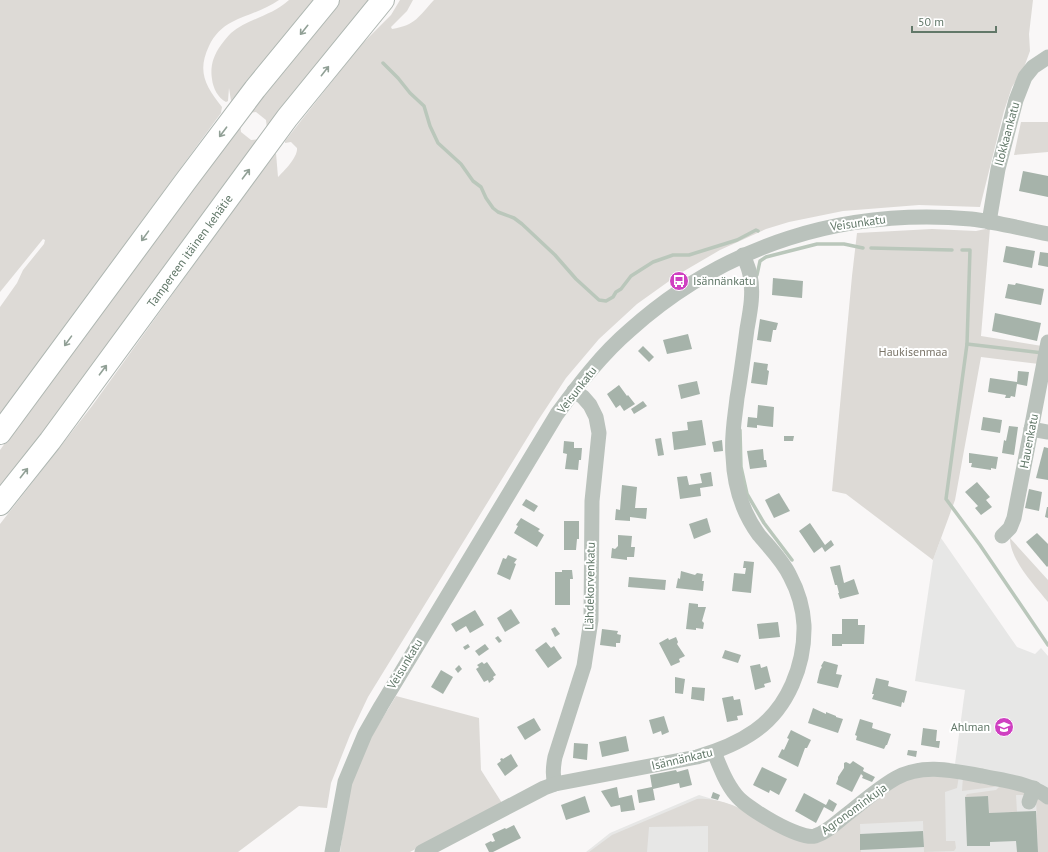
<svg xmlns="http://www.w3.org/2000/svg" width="1048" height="852" viewBox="0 0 1048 852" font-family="'PT Sans',sans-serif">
  <rect width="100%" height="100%" fill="#f9f7f7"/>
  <polygon fill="#e7e7e6" points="941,538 1017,647 1035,654 1041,648 1048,656 1048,852 586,852 610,833 699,795 732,805 797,839 955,764 965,690 915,681 933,560"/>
  <g fill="#dddad6">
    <path d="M0,0h279c-14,10 -31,14 -47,22 -10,5 -18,13 -23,24 -12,25 -4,40 13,61l-1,6 -221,302v-108l17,-24 6,-13 21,-26 1,-4 -2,-1 -4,5 -39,48z"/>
    <path d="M289,0h24l-82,101 -2,-13 -1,13 -2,1c-8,-4 -13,-14 -14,-23 -2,-12 1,-23 9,-34 3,-4 6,-8 10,-12 16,-14 41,-17 58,-33z"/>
    <polygon points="339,0 371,0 267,129 266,120 256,112 248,113"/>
    <path d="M400,0h13l-6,11 -16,16 1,2c24,-4 26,-12 42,-29h599l-4,34 1,17 -7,19 -11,17 -8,24 -24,96 -61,-2 -76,6 -54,11 -23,7 -46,21 -41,24 -42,30 -38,35 -33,39 -29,44 -169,275 -18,38 -19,48 -4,25 -28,-2 -61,46h-238v-328l92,-118 155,-215 29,-38 2,24c6,-6 20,-20 19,-29l-6,-6 -6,1v-2l75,-95 31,-31z"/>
    <polygon points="1021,122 1048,122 1048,152 1014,155"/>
    <polygon points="240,124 241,132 251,140 259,139 0,491 0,450"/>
    <polygon points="990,228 981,336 1042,346 1039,364 981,357 955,500 933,560 846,494 832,491 852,276 857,233 932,229 976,231"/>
    <path d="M1010,538l38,42v22c-13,-16 -38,-42 -38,-64z"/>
    <polygon points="396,696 479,718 481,770 502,803 410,852 340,852 350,781 371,737"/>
    <path d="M910,776h49l-2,12 -12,4 1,49h9l1,7 -2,3 -30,1 -1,-31 -63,3 1,28h-153v-26l-59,1 -2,25h-58l23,-17 85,-36c32,-3 72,25 100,40z"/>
    <polygon points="963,776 996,786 993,787 962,791"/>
    <polygon points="1002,784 1018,787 1027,795 1016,795 1017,812 989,813 988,796 965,797 967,794 996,790"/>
    <polygon points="1036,797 1048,801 1048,852 1038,852"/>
  </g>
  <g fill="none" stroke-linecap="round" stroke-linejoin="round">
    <g stroke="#bac7bb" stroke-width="3.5">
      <polyline points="383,63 398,78 410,93 424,106 430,126 438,143 461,164 473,181 481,187 486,198 493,208 498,212 514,218 522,224 555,255 576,279 599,300 606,301 613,297 616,292 621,289 631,276 653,262 673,255 689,255 737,240 756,230 758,231"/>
      <polyline points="871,248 952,250"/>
      <polyline points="962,250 970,250 967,344 946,499 980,545 1048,645"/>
      <polyline points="757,275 760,261 766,257 817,244 844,244 863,248"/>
      <polyline points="967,344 1043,353"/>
      <polyline points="740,430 741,467 747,494 764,523 792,560"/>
    </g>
  </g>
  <g fill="#a6b3aa">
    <polygon points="1023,171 1048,176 1048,197 1019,191"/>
    <polygon points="1006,246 1035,251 1032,268 1003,262"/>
    <polygon points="1040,252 1048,253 1048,267 1038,265"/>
    <polygon points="773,278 803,281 802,298 772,295"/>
    <polygon points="1016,283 1044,289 1041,305 1005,298 1008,284 1015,285"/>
    <polygon points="995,313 1041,323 1037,341 992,331"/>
    <polygon points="760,319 778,323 776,330 773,330 771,342 757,340"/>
    <polygon points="688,334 692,349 667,354 663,340"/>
    <polygon points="643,346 654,357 649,362 638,351"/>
    <polygon points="754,362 768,364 767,370 769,371 767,385 751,383"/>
    <polygon points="1018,371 1029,372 1027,386 1017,384 1015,397 1011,396 1010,398 1005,398 1006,395 988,392 990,378 1017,382"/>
    <polygon points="697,381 700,394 681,399 678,385"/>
    <polygon points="619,385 627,396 628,395 635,404 624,411 620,405 616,408 607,394"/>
    <polygon points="643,401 647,406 634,414 631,409"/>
    <polygon points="758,405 774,407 773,427 757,425 757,428 747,427 748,417 757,418"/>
    <polygon points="983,417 1002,420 1000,433 981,430"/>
    <polygon points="702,420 706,445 674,450 672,432 688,430 687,422"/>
    <polygon points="1009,426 1018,427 1014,455 1002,453 1004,440 1006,441"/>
    <polygon points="784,436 794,436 793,441 784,441"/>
    <polygon points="661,438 664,455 658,456 655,439"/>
    <polygon points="722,440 723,451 714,452 712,442"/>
    <polygon points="564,441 574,442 574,448 582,448 581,460 579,460 578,470 565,469 567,454 563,453"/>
    <polygon points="1044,447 1048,448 1048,480 1036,478"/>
    <polygon points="763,449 764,460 766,460 767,467 750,469 747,451"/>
    <polygon points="969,453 998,457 996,469 991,468 991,470 971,467 972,463 969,463"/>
    <polygon points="711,472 713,486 700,488 701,496 680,499 677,477 687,476 689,485 702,483 700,474"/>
    <polygon points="977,482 990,497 986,500 992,507 981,515 975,508 978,506 965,492"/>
    <polygon points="622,485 637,487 635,508 647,508 646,519 630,517 630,521 615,520 616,509 620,510"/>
    <polygon points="1029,489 1042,492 1039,511 1025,508"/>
    <polygon points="779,493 790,511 774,518 765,500"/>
    <polygon points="526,499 538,506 534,512 522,505"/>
    <polygon points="1047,507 1048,507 1048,518 1045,517"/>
    <polygon points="521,518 540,529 538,531 544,535 537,547 514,533 518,526 516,525"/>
    <polygon points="707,518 711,532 694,539 689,524"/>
    <polygon points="564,521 579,521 579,539 577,539 576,550 564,550"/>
    <polygon points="810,523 825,545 831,540 834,545 825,552 822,547 814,553 799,531"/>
    <polygon points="1037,533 1048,544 1048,566 1047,567 1026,542"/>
    <polygon points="618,535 632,536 631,547 635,547 634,557 627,557 627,560 611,558 612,548 615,549 618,546"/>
    <polygon points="508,555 517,559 514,563 516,564 510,580 497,574 503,558 506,559"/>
    <polygon points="744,561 754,562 751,593 732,591 734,573 745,574 746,568 743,568"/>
    <polygon points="840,565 844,583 854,579 859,594 840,599 838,593 839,593 837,585 835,585 830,567"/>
    <polygon points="562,570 572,570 573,579 570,579 570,605 555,605 555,572 562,572"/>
    <polygon points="681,571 695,575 697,573 703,574 702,581 704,581 703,591 676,588 678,578 680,579"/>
    <polygon points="629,577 666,580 665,590 628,587"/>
    <polygon points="689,603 698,604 698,607 706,607 702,621 704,623 703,629 696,628 696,630 686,629"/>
    <polygon points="511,609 520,623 505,632 497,618"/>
    <polygon points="475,610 484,625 470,633 466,626 456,632 451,624"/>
    <polygon points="842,619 858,619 858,625 865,625 864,644 842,644 842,646 832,646 832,634 842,634"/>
    <polygon points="778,622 780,637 759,639 757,624"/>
    <polygon points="555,627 560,634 555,637 551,629"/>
    <polygon points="602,629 618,631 617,634 621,635 620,643 616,643 616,647 600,645"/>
    <polygon points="498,636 502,641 499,643 495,638"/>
    <polygon points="676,637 678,642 677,644 685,656 679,659 680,662 671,666 659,643 668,638 669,640"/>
    <polygon points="546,642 551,648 554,646 562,658 548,668 535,650"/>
    <polygon points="468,644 470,647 465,650 463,647"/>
    <polygon points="485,644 489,649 479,656 475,651"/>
    <polygon points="725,650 741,655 738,663 722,658"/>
    <polygon points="824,661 838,665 836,674 842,675 838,688 817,683 820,670 822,667 821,666"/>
    <polygon points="482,662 484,664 487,662 496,675 493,677 494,679 489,683 488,680 484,682 476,669 479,667 477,665"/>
    <polygon points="760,664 761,668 767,666 771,682 764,684 765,687 755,690 750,666"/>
    <polygon points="459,665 462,669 458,673 455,669"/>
    <polygon points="441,670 453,677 443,694 431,687"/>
    <polygon points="675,677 685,679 683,694 675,693"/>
    <polygon points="876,678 889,681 888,686 907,691 904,703 902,702 901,707 872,699 874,694 872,694"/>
    <polygon points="692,687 705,688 704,701 691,699"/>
    <polygon points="733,696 734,700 740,699 743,715 737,716 738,720 727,722 722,698"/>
    <polygon points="813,708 826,714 826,712 836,716 836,717 843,719 838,733 808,723"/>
    <polygon points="664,716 669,732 662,735 661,731 653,734 649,720"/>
    <polygon points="534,718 541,730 525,740 517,727"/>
    <polygon points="860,719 873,723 872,728 891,734 887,745 886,745 884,749 856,740 857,736 855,735"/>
    <polygon points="923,728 937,730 936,741 940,741 939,748 921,745"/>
    <polygon points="791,730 811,740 807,748 805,748 798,767 778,757 782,749 784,750 789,739 787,738"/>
    <polygon points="626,736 629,751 602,757 599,742"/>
    <polygon points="574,743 588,744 587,760 573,758"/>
    <polygon points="908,750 917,751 916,757 907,755"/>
    <polygon points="511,754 518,766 505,776 497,764 501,761 500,759 502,758 503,759"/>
    <polygon points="853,761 864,768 863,771 875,777 872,782 862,778 863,776 861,774 852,792 836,784 838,779 838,777 844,768 844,763 846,762 850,764"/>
    <polygon points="762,767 787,779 779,795 770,790 769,793 753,785"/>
    <polygon points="688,769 692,785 680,788 679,783 653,789 655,800 639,803 637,790 652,787 650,775 676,770 677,772"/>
    <polygon points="617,787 619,798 632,795 635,810 621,812 620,805 611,807 601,791"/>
    <polygon points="713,792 720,795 718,800 711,798"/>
    <polygon points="804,793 826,805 829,799 837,804 833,812 824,807 816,823 795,811"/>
    <polygon points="585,796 590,812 566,820 561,805"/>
    <polygon points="988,796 989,813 1036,811 1038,852 1017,852 1016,841 990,842 990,846 967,846 965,797"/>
    <polygon points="514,825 521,838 493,852 489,852 485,844 491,841 492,842 495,841 492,834 505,828 506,829"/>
    <polygon points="923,831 924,847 860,850 860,834"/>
  </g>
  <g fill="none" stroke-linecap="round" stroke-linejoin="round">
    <defs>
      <g id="highway">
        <polyline points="0,433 185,182 255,89 328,0"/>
        <polyline points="0,504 50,441 287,118 383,0"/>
      </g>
    </defs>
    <use href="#highway" stroke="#aeb6b1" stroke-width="24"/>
    <g stroke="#bac2bc" stroke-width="15">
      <polyline points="989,222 998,169 1016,100 1025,77 1033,67 1048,57"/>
      <polyline points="1031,429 1048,432"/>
      <polyline points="1002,536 1010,528 1014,518 1048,342"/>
      <path d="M714,752c6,15 12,31 22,43 10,13 63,45 79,41 13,-4 24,-16 35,-24 15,-12 30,-25 46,-34 27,-15 58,-7 86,-2 22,5 48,7 66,21"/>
      <path d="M555,784c-3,-9 -2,-17 0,-27l29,-91 7,-46 1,-119 7,-68 -3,-16 -6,-12 -7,-8 -9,-6"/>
      <polyline points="1029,802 1034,788"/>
      <path d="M332,852l13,-70 20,-48 16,-28 176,-292c22,-30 45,-60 73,-84 96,-86 214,-122 341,-111 26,3 52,10 77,15"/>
      <path d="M422,852l122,-64 11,-4 142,-27c21,-6 41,-14 58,-26 33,-23 50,-66 49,-106 -1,-17 -6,-34 -14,-49 -7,-15 -20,-28 -31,-41 -17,-23 -25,-51 -26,-79 -2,-20 2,-39 4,-58 4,-23 7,-46 10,-69 3,-17 7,-36 3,-54 -1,-7 -4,-13 -7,-20"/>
    </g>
    <use href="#highway" stroke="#fff" stroke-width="22"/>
  </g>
  <defs><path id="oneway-shaft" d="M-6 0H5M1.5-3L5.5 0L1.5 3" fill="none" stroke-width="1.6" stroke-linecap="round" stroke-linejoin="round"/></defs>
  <g stroke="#91a096">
    <use href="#oneway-shaft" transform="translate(304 30) rotate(129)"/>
    <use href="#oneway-shaft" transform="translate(325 71) rotate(-52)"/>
    <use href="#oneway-shaft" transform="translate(223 132) rotate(127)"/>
    <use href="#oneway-shaft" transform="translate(246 174) rotate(-53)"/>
    <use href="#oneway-shaft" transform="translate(145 236) rotate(126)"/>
    <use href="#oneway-shaft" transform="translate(68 341) rotate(126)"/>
    <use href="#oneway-shaft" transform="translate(103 370) rotate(-53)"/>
    <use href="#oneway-shaft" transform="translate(24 473) rotate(-52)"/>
  </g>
  <defs>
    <symbol id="bus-disc" viewBox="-11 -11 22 22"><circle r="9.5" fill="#cf40c1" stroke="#fff"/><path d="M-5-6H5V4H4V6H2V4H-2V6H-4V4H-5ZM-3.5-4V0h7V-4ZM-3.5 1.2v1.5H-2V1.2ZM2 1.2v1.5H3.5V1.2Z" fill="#fff"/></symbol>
    <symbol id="university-disc" viewBox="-11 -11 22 22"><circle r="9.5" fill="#cf40c1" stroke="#fff"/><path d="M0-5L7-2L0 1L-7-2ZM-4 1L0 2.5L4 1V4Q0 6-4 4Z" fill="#fff"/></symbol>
  </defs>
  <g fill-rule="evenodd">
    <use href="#bus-disc" x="668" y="270" width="22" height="22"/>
    <use href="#university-disc" x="993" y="716" width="22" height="22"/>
  </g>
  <g text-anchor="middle" stroke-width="4" stroke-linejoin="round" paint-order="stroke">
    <g font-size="12" fill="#627869" stroke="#fff">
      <text transform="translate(1007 134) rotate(-75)" y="4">Ilokkaankatu</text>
      <text transform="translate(858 223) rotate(-8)" y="4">Veisunkatu</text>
      <text transform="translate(190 251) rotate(-54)" y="4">Tampereen itäinen kehätie</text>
      <text transform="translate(577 390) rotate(-52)" y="4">Veisunkatu</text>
      <text transform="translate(1029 441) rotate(-79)" y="4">Hauenkatu</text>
      <text transform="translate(590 586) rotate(-89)" y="4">Lähdekorvenkatu</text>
      <text transform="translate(405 664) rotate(-59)" y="4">Veisunkatu</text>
      <text transform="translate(682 759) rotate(-13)" y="4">Isännänkatu</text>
      <text transform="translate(854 809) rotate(-36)" y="4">Agronominkuja</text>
    </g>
    <g font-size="12" fill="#627869" stroke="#fff" text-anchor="start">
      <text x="693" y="285">Isännänkatu</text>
      <text x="990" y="731" text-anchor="end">Ahlman</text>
    </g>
    <g font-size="12" fill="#7c766a" stroke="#fff">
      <text x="913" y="356">Haukisenmaa</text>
    </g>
  </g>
  <path d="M912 26v6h84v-6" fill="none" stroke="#627869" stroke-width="2"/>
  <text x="918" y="26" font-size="12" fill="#627869" stroke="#ffffff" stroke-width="3" paint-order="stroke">50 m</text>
</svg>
